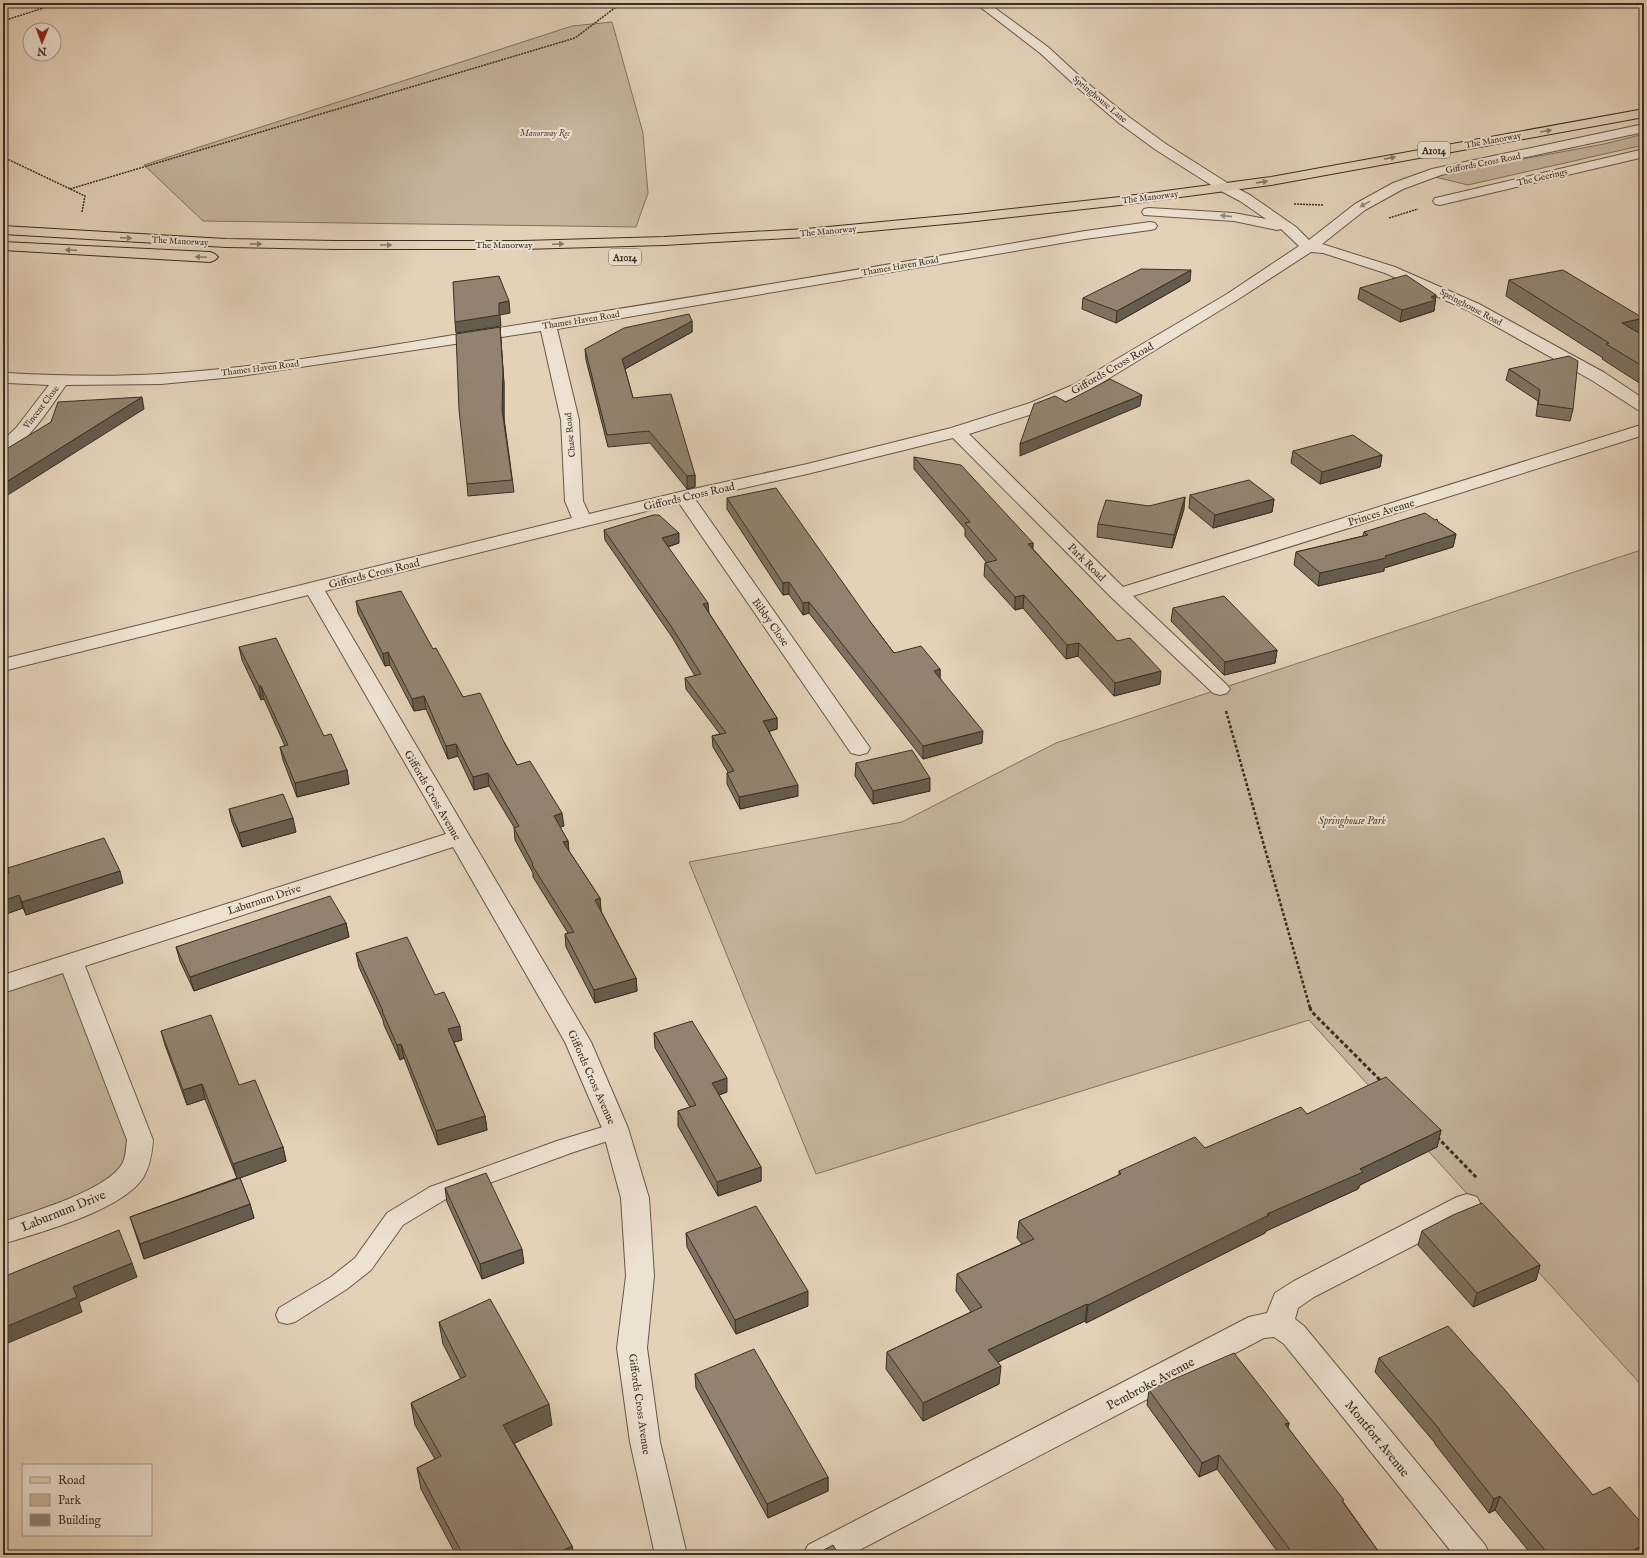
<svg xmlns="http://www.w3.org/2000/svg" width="1647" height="1558" viewBox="0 0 1647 1558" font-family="'IM FELL English',serif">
  <rect width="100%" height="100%" fill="#e3d1b8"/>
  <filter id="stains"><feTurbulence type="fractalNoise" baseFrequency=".005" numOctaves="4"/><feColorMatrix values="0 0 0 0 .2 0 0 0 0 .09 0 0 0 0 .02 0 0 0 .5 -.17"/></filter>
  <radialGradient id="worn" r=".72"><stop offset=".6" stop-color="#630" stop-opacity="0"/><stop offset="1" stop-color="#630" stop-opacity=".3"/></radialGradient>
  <g fill="#c6b59e" stroke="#807260">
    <polygon points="612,22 643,133 648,193 636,227 203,221 144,165 572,26"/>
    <polygon points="1644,134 1644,145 1468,185 1431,176 1604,144"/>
    <polygon points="1644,549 1644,1388 1309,1020 816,1174 689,862 902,822 1056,743"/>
    <polygon points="71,961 140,1140 132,1171 3,1233 3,984"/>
  </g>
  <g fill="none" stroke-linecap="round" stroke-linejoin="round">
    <defs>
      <polygon id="service" points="616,1123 623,1126 626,1131 623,1136 571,1153 446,1199 403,1225 371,1270 347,1289 295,1322 287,1324 279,1322 276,1315 279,1308 331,1277 355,1258 387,1213 430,1187 557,1141"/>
      <g id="minor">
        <path d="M975,3h13l60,44 38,35 43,35 37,27 63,40 21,11 46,32 13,13 46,-36 38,-21 39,-14 212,-45v8l-203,43 -38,14 -38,21 -43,34 73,23 84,37 126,69 39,26v12l-6,-1 -45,-29 -126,-71 -82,-37 -62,-20 -12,-1 -74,48 -152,93 -43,18 -73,23 154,153 521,-163v11l-511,161 94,89 3,4 -3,4 -7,2 -7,-2 -101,-95 -159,-160 -146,36 -112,25 175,249 -3,5 -8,2 -8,-2 -172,-250 -354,88 266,451 37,86 21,70 5,78 -7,72 13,94 27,113h-32l-25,-113 -13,-94 9,-72 -5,-78 -19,-70 -37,-86 -112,-195 -368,119 68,174c-1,14 -3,26 -10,38 -22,33 -103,54 -140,66v-22c29,-10 103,-31 119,-58 4,-6 4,-17 5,-24l-64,-167 -60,20v-18l443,-141 -138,-239 -305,76v-12l569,-141 -7,-17 -4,-81 -20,-89 -307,46 -73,7 -95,1c-13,18 -42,64 -63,69v-14l13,-12 33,-43 -41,-2 -5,-1v-8l5,-1c51,3 102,4 153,1 109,-7 217,-27 325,-44 200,-31 400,-65 599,-99l65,-9 5,1 2,3 -2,3 -5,1 -65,9 -528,90 22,91 4,81 6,13 95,-23 123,-27 144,-36 79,-25 43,-18 154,-91 72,-48 -18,-17 -4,1 -43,-9 -90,-6 -2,-3 2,-3 5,-1 85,5 32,6 -26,-18 -21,-11 -63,-40 -37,-27 -41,-35 -38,-35z"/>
        <polygon points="1644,149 1644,157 1440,205 1435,204 1433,201 1435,198 1440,197"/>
        <polygon points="1467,1194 1477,1197 1481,1205 1477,1213 1314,1297 1298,1308 1295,1319 1304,1326 1485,1545 1490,1555 1454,1555 1284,1344 1274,1337 1264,1338 850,1555 803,1555 808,1545 1249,1317 1267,1313 1275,1293 1294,1281 1457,1197"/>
      </g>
      <g id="primary">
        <polygon points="1644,109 1644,117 1271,185 1120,205 967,222 806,237 664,245 523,249 335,249 226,247 3,234 3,226 226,239 335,241 523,241 664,237 806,229 967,214 1120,197 1271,177"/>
        <polygon points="3,242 210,252 215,254 218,257 215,260 210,262 3,250"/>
      </g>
    </defs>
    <use href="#service" stroke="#645848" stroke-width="2"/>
    <use href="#minor" stroke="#645848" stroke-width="2"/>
    <use href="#primary" stroke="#3a2f22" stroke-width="2"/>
    <g stroke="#3a2f22" stroke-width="1.5" stroke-dasharray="2 1" stroke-linecap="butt">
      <polyline points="3,21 59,3"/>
      <polyline points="3,157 85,196 82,212"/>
      <polyline points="70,189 575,38 620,4 624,3"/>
      <polyline points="1294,204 1323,205"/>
      <polyline points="1389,218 1418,209"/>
    </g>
    <polyline stroke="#3a2f22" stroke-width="2.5" stroke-dasharray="3 2" stroke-linecap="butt" points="1226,711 1310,1008"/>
    <g stroke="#3a2f22" stroke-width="3" stroke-dasharray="4 2.5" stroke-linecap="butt">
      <polyline points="1310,1007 1311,1011 1381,1081"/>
      <polyline points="1437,1137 1477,1178"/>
    </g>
    <use href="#service" fill="#ede1d1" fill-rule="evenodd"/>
    <use href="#minor" fill="#ede1d1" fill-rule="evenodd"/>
    <use href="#primary" fill="#e3d1b8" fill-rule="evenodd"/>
  </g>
  <g fill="#7e7160" stroke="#3a2f22">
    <polygon points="1642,249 1644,249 1644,263 1639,259"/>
    <polygon points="1509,280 1639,333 1644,336 1644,383 1641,384 1602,359 1603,358 1506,296"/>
    <polygon points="1190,281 1116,323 1082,309 1083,298"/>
    <polygon points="1360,288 1436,295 1434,311 1400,322 1358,299"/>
    <polygon points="692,321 692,332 625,369 633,398 695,475 695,487 687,489 650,443 608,447 586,360 585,349"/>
    <polygon points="500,327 504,384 504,418 514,492 468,496 467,484"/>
    <polygon points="1509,369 1573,409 1570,421 1536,416 1538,401 1506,380"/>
    <polygon points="1293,451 1382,455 1380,467 1320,484 1291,463"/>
    <polygon points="914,457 1033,543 1033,549 1117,641 1160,684 1114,696 1078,656 1066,659 1023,608 1015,610 984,576 985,563 987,563 965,536 965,529 914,469"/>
    <polygon points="1190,495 1274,499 1272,512 1213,528 1189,508"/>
    <polygon points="727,498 872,624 894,653 940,669 940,678 982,743 923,759 809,613 803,615 789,594 783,595 727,509"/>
    <polygon points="1149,506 1184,509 1172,548 1097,537 1098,524"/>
    <polygon points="1438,522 1456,534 1453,547 1384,568 1384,571 1318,586 1294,565 1296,552 1363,536 1364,532"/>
    <polygon points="604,530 679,543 668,547 709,613 777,718 777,729 769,731 798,796 740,809 727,784 727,773 728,772 713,747 712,736 720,734 686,689 685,678 695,676 672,637 605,540"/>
    <polygon points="356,601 433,649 463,697 504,742 517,765 564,826 560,827 568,841 569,851 600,898 601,911 636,978 637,991 595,1003 566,947 565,934 568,933 533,877 533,873 515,840 514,827 489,786 474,790 458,756 448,759 426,709 414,711 390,665 385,666 358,613"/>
    <polygon points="1173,608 1277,650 1275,663 1224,675 1171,621"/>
    <polygon points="239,647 324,736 347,770 349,784 297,797 283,760 280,747 285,746 264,699 261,700 242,660"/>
    <polygon points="856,763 930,791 873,804 855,776"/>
    <polygon points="229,809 296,832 242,847 232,822"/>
    <polygon points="8,868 123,883 26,915 23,908 3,915 3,875 9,873"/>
    <polygon points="346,923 349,937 194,991 180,961 176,947"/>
    <polygon points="356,953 435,995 462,1040 454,1042 485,1116 487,1130 438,1145 404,1058 400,1060 384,1025 383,1020 359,967"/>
    <polygon points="161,1031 239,1085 283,1147 286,1161 240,1178 250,1204 254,1218 144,1259 130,1217 237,1178 205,1099 187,1105 165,1045"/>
    <polygon points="654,1033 727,1092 719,1095 761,1167 761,1181 718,1196 678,1126 678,1111 690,1107 655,1048"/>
    <polygon points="1307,1114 1441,1130 1437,1147 1360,1185 1358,1189 1266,1231 1265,1233 1086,1323 1085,1321 998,1362 999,1384 923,1421 886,1369 887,1352 971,1312 956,1291 957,1274 1022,1244 1017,1238 1019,1221 1119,1175 1119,1171 1205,1148"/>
    <polygon points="445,1188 524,1263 482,1279 447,1202"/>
    <polygon points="1422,1231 1540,1265 1536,1280 1473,1307 1418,1245"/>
    <polygon points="686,1233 808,1306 736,1334 687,1247"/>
    <polygon points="439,1322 552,1425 514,1443 572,1546 574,1555 456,1555 421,1489 417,1468 435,1459 415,1425 411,1403 461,1379 443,1344"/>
    <polygon points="1379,1358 1593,1495 1644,1555 1532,1555 1495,1510 1489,1513 1435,1444 1435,1443 1375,1372"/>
    <polygon points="695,1374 828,1477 828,1491 768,1518 696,1388"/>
    <polygon points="1149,1390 1289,1423 1288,1428 1344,1503 1381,1555 1280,1555 1217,1469 1199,1477 1147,1405"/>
  </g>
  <g fill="#665c4e" stroke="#3a2f22">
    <polygon points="1191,270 1190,281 1116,323 1117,311"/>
    <polygon points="1436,295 1434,311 1400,322 1402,310 1431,297"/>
    <polygon points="509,301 510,313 500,315 501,326 456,333 455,322 499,303"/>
    <polygon points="1643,318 1639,334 1622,323"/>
    <polygon points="692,321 692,332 623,370 622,359"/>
    <polygon points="500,327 504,384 504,421 502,409"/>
    <polygon points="1644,372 1644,383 1641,384"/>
    <polygon points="1142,395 1140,406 1020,456 1020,444"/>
    <polygon points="142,397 144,409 3,498 3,484"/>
    <polygon points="1382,455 1380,467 1320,484 1322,472"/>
    <polygon points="695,475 695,487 687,489 687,476"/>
    <polygon points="1185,497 1184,509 1172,548 1174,535"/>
    <polygon points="1274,499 1272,512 1213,528 1215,515"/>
    <polygon points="679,533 679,543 663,548 662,538"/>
    <polygon points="1456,534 1453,547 1384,568 1384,571 1318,586 1320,573 1385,556"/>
    <polygon points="1033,543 1032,555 1028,544"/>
    <polygon points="789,582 789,594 783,595 783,583"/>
    <polygon points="1024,595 1023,608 1015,610 1015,597"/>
    <polygon points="809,602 809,613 803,615 803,603"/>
    <polygon points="708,603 709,614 703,604"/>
    <polygon points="1079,643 1078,656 1066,659 1067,645"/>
    <polygon points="1277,650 1275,663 1224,675 1225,662"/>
    <polygon points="388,652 390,665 385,666 383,654"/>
    <polygon points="940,669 940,681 934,671"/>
    <polygon points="1161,671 1160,684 1114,696 1115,683"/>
    <polygon points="259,686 261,686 264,699 261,700"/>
    <polygon points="424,696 426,709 414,711 412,699"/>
    <polygon points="777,718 777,729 764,733 763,721"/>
    <polygon points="983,731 982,743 923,759 923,746"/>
    <polygon points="456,744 458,756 448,759 446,746"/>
    <polygon points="347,770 349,784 297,797 295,783"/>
    <polygon points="488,773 489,786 474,790 473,777"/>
    <polygon points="930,778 930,791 873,804 873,791"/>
    <polygon points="798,785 798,796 740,809 739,797"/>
    <polygon points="562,813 564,826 555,829 554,816"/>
    <polygon points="293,818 296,832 242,847 239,833"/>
    <polygon points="568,841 569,854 563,842"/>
    <polygon points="120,871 123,883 26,915 22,902"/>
    <polygon points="19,895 23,908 3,915 3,901"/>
    <polygon points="600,898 601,911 596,913 595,900"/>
    <polygon points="346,923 349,937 194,991 190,977"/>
    <polygon points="636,978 637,991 595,1003 594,990"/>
    <polygon points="460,1026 462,1040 451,1043 448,1029"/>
    <polygon points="401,1044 404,1058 400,1060 397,1045"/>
    <polygon points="727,1078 727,1092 713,1097 712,1083"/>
    <polygon points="202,1084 205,1099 187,1105 183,1090"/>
    <polygon points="485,1116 487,1130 438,1145 436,1131"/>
    <polygon points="1441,1130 1437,1147 1360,1185 1358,1189 1266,1231 1265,1233 1086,1323 1088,1305 1267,1214"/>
    <polygon points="283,1147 286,1161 237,1179 233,1164"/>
    <polygon points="761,1167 761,1181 718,1196 717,1182"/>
    <polygon points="250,1204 254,1218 144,1259 140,1244"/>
    <polygon points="522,1249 524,1263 482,1279 480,1264"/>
    <polygon points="132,1263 137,1277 79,1302 82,1312 3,1345 3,1328 73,1287"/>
    <polygon points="1540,1265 1536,1280 1473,1307 1477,1293"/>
    <polygon points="808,1291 808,1306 736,1334 735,1320"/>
    <polygon points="1087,1304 1085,1321 987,1367 988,1350"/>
    <polygon points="1001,1366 999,1384 923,1421 923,1403"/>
    <polygon points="549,1404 552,1425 507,1447 503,1425"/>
    <polygon points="1289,1423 1285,1437 1285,1424"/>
    <polygon points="1219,1455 1217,1469 1199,1477 1202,1463"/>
    <polygon points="828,1477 828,1491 768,1518 767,1504"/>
    <polygon points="1500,1496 1495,1510 1489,1513 1494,1499"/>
    <polygon points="1644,1545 1644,1555 1623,1555"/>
    <polygon points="572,1546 574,1555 554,1555"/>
  </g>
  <g fill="#928370" stroke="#3a2f22">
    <polygon points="1141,269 1191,270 1117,311 1083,298"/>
    <polygon points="1563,270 1643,318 1622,323 1644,336 1644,367 1606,344 1609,343 1509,280"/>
    <polygon points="1406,275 1436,295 1431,297 1436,300 1402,310 1360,288"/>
    <polygon points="499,276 509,301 499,303 499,315 455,322 453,282"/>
    <polygon points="689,314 692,321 622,359 633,398 671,394 695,475 687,476 649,431 607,435 585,349 624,328"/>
    <polygon points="500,327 503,372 502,409 512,480 467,484 459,410 456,334"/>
    <polygon points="1569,356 1578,361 1573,409 1538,404 1540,390 1509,369"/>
    <polygon points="1110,379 1142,395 1020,444 1034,404 1055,396 1066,402"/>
    <polygon points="142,397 3,484 3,451 51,422 58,402"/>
    <polygon points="1353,435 1382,455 1322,472 1293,451"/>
    <polygon points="914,457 961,465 1033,543 1028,544 1117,641 1130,638 1161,671 1115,683 1079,643 1067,645 1024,595 1015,597 985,563 997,560 965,523 970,522"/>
    <polygon points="1249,480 1274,499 1215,515 1190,495"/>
    <polygon points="776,488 872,624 894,653 921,646 940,669 934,671 983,731 923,746 809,602 803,603 789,582 783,583 727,498"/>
    <polygon points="1185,497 1174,535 1098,524 1106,500 1149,506"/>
    <polygon points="1425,513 1435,520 1437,519 1438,522 1456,534 1385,556 1386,558 1320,573 1296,552 1368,535 1364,532"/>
    <polygon points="653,515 659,515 679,533 662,538 708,603 703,604 777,718 763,721 798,785 739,797 727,773 734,771 712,736 726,733 685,678 701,674 671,626 604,530"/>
    <polygon points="401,591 433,649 436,648 463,697 480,693 504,742 517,765 530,761 562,813 554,816 568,841 563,842 600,898 595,900 636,978 594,990 565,934 574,932 532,865 533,864 514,828 519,826 488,773 473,777 456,744 446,746 424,696 412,699 388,652 383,654 356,601"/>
    <polygon points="1224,596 1277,650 1225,662 1173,608"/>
    <polygon points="276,638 324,736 331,734 347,770 295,783 280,747 288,745 261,686 259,686 239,647"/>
    <polygon points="912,750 930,778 873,791 856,763"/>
    <polygon points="283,794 293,818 239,833 229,809"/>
    <polygon points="104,838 120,871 22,902 19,895 3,901 3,875 9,873 8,868"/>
    <polygon points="330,896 346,923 190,977 176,947"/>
    <polygon points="407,937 435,995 444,992 460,1026 448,1029 485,1116 436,1131 401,1044 397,1045 382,1011 383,1011 356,953"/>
    <polygon points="211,1015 239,1085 255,1080 283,1147 233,1164 202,1084 183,1090 161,1031"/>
    <polygon points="692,1021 727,1078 712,1083 761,1167 717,1182 678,1111 696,1105 654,1033"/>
    <polygon points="1386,1077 1441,1130 1360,1169 1363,1172 1267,1214 1269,1215 1088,1305 1087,1304 988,1350 1001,1366 923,1403 887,1352 982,1307 957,1274 1034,1239 1019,1221 1121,1174 1119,1171 1195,1137 1205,1148 1301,1107 1307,1114"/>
    <polygon points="486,1173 522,1249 480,1264 445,1188"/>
    <polygon points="240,1178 250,1204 140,1244 130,1217"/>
    <polygon points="1482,1203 1540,1265 1477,1293 1422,1231 1453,1215"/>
    <polygon points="756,1206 808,1291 735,1320 686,1233"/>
    <polygon points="119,1230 132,1263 73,1287 77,1297 3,1328 3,1277"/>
    <polygon points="490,1299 549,1404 503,1425 572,1546 554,1555 463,1555 417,1468 441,1456 411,1403 466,1376 439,1322"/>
    <polygon points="1448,1326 1505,1390 1593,1495 1610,1487 1644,1526 1644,1545 1623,1555 1549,1555 1500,1496 1494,1499 1439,1430 1440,1430 1379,1358"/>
    <polygon points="754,1349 828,1477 767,1504 695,1374"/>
    <polygon points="1234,1353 1289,1423 1285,1424 1344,1500 1342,1501 1381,1555 1282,1555 1291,1551 1219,1455 1202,1463 1149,1390"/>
    <polygon points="833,1545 839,1555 815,1555"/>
  </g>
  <defs><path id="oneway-solid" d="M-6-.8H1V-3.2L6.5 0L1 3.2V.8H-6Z"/></defs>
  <g fill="#867866">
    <use href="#oneway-solid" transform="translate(1546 131) rotate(-10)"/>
    <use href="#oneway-solid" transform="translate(1390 158) rotate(-11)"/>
    <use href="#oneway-solid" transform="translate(1262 182) rotate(-8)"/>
    <use href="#oneway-solid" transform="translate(126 238) rotate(3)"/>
    <use href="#oneway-solid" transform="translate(256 244) rotate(1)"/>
    <use href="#oneway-solid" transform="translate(558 244) rotate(-2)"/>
    <use href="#oneway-solid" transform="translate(386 245)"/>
    <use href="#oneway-solid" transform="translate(71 250) rotate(-177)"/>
    <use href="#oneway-solid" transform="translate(201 257) rotate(-178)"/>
  </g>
  <g fill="#94887a">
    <use href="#oneway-solid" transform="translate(1365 204) rotate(151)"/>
    <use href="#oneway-solid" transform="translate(1226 216) rotate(-174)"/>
  </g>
  <g text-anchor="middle" stroke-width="4" stroke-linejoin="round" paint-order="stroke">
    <g font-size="9" fill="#3a2f22" stroke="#ede1d1">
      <text transform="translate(1100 99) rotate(40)" y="3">Springhouse Lane</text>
      <text transform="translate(1493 140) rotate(-10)" y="3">The Manorway</text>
      <text transform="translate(1483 163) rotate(-11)" y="3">Giffords Cross Road</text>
      <text transform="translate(1542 177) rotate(-13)" y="3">The Geerings</text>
      <text transform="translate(1150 197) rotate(-7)" y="3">The Manorway</text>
      <text transform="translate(828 231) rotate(-5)" y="3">The Manorway</text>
      <text transform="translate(180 241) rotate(3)" y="3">The Manorway</text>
      <text x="504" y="248">The Manorway</text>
      <text transform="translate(900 266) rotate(-10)" y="3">Thames Haven Road</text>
      <text transform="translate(1471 307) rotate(28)" y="3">Springhouse Road</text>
      <text transform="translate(581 320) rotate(-9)" y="3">Thames Haven Road</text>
      <text transform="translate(260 368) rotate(-7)" y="3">Thames Haven Road</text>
      <text transform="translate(41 407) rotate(-52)" y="3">Vincent Close</text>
      <text transform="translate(570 435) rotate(-95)" y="3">Chase Road</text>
    </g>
    <g font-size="9" font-style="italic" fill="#564a3b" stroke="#ede1d1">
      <text x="545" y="136">Manorway Rec</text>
    </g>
    <g fill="#ede1d1" stroke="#706456" stroke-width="1">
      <rect x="1418" y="142" width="32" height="16" rx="3"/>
      <rect x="609" y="249" width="32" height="16" rx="3"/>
    </g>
    <g font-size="10" font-weight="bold" fill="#3a2f22">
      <text x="1434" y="154">A1014</text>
      <text x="625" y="261">A1014</text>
    </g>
    <g font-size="11" fill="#3a2f22" stroke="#ede1d1">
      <text transform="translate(1112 368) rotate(-30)" y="4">Giffords Cross Road</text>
      <text transform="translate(689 496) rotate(-13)" y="4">Giffords Cross Road</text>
      <text transform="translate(1381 512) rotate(-17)" y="4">Princes Avenue</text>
      <text transform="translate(1087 562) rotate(45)" y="4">Park Road</text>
      <text transform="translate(374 573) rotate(-14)" y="4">Giffords Cross Road</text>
      <text transform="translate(771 622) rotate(55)" y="4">Bibby Close</text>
      <text transform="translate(433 795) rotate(60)" y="4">Giffords Cross Avenue</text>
      <text transform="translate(264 899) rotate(-18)" y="4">Laburnum Drive</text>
      <text transform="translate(592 1077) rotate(66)" y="4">Giffords Cross Avenue</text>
      <text transform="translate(640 1404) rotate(82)" y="4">Giffords Cross Avenue</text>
    </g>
    <g font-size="11" font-style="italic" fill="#564a3b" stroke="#ede1d1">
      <text x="1352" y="824">Springhouse Park</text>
    </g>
    <g font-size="13" fill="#3a2f22" stroke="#ede1d1">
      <text transform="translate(63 1210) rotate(-22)" y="5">Laburnum Drive</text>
      <text transform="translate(1150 1383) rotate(-28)" y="5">Pembroke Avenue</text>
      <text transform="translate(1378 1438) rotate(51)" y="5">Montfort Avenue</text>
    </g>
  </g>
  <rect width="1647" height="1558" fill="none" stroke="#e3d1b8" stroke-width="16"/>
  <rect x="4" y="4" width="1639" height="1550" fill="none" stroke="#3a2f22" stroke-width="2"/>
  <rect x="8" y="8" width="1631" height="1542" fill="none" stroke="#3a2f22"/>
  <rect x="22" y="1464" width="130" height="72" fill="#ede1d1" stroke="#a59a8b"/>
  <rect x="30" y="1477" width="20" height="6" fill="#e3d1b8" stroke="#a59a8b"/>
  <text x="58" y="1484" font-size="12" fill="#3a2f22">Road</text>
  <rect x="30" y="1494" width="20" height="12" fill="#c6b59e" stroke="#a59a8b"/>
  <text x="58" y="1504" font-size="12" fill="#3a2f22">Park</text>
  <rect x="30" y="1514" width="20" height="12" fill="#928370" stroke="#a59a8b"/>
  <text x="58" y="1524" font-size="12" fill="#3a2f22">Building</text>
  <g transform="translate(42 42) rotate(181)"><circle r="19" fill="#ede1d1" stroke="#a59a8b"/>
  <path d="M0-3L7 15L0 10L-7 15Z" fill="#8f2418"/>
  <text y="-6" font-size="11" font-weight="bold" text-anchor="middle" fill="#3a2f22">N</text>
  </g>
  <rect width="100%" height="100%" filter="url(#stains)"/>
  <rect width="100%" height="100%" fill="url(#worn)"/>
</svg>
